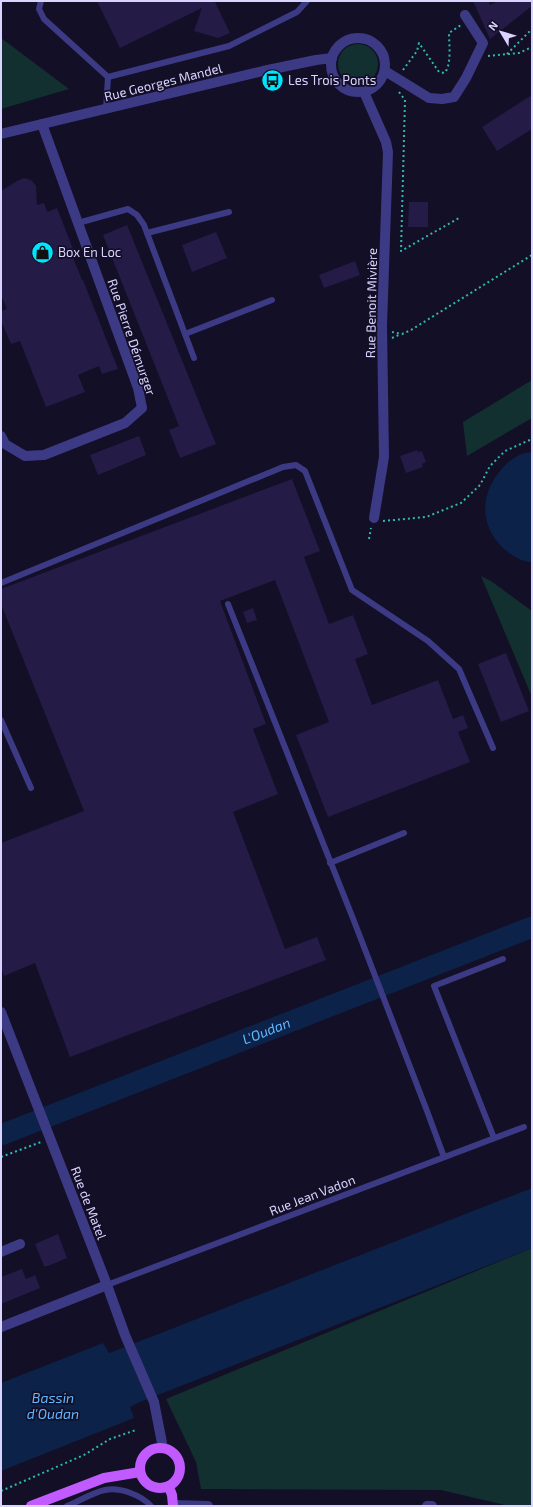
<svg xmlns="http://www.w3.org/2000/svg" width="533" height="1507" viewBox="0 0 533 1507" font-family="'Exo 2',sans-serif">
  <rect width="100%" height="100%" fill="#130f26"/>
  <g fill="#12302f">
    <polygon points="1,38 69,89 1,109"/>
    <circle cx="358" cy="64" r="20"/>
    <polygon points="532,380 532,418 467,456 463,422"/>
    <polygon points="481,576 491,581 532,611 532,697"/>
    <polygon points="532,1248 532,1506 509,1506 441,1490 201,1489 196,1462 166,1399"/>
  </g>
  <g fill="#0c2248">
    <path d="M532,452v110c-8,0 -16,-4 -23,-9 -28,-21 -32,-56 -8,-83 8,-10 18,-17 31,-18z"/>
    <polygon points="532,1188 532,1248 140,1402 130,1407 134,1418 1,1471 1,1383 103,1343 109,1353 120,1349"/>
  </g>
  <g fill="none" stroke-linecap="round" stroke-linejoin="round">
    <path stroke="#0c2248" stroke-width="21" id="s1" d="M1,1135l531,-208"/>
  </g>
  <g fill="#241b47">
    <polygon points="97,1 217,1 215,2 230,33 218,38 194,31 202,8 120,48"/>
    <polygon points="473,1 488,1 490,5 498,1 532,1 532,6 490,39"/>
    <polygon points="532,95 532,129 497,151 482,127"/>
    <polygon points="24,178 31,180 36,186 37,205 44,203 47,212 57,208 75,254 72,255 82,280 83,280 118,369 102,374 99,366 78,375 85,392 46,407 20,341 11,344 1,321 1,311 7,309 1,295 1,191 17,181"/>
    <polygon points="409,202 428,202 428,227 408,227"/>
    <polygon points="127,225 216,444 180,458 169,430 179,426 103,235"/>
    <polygon points="216,232 227,258 192,272 182,245"/>
    <polygon points="355,261 360,275 324,288 319,275"/>
    <polygon points="139,436 146,455 98,475 90,455"/>
    <polygon points="417,450 418,452 422,451 426,462 422,464 423,467 406,473 400,456"/>
    <polygon points="292,479 320,551 304,557 329,624 353,615 368,654 355,659 372,705 438,680 453,719 463,715 468,728 458,732 470,762 328,817 296,735 329,722 275,580 220,601 266,724 253,729 278,794 233,812 285,949 317,937 326,960 70,1057 35,963 4,976 1,968 1,843 84,811 1,604 1,589"/>
    <polygon points="253,608 257,620 247,623 243,612"/>
    <polygon points="506,653 529,711 501,722 478,664"/>
    <polygon points="58,1234 67,1258 48,1266 44,1266 35,1244"/>
    <polygon points="22,1269 26,1279 35,1275 40,1288 1,1304 1,1277"/>
  </g>
  <g fill="none" stroke-linecap="round" stroke-linejoin="round">
    <g stroke="#2fb8b0" stroke-width="2" stroke-dasharray="2 3" stroke-linecap="butt">
      <polyline points="507,54 532,29"/>
      <polyline points="488,56 519,53 532,47"/>
      <path d="M403,70l14,-19 2,-8 20,29 5,1c8,-6 5,-30 5,-40l12,-8"/>
      <polyline points="399,92 405,100 401,251 459,218"/>
      <polyline points="392,332 402,334 411,330 532,255"/>
      <polyline points="392,338 401,334"/>
      <polyline points="383,521 426,517 461,503 480,485 490,466 505,451 532,439"/>
      <polyline points="369,539 371,528"/>
      <polyline points="1,1157 41,1142"/>
      <polyline points="1,1491 84,1455 110,1439 136,1430"/>
    </g>
    <g stroke="#3d3a85" stroke-width="6">
      <polyline points="41,1 39,9 44,19 108,77"/>
      <polyline points="108,77 229,46 297,12 307,1"/>
      <polyline points="106,109 108,77"/>
      <polyline points="78,223 128,209 137,215 144,225 194,358"/>
      <polyline points="147,233 229,212"/>
      <polyline points="185,334 272,300"/>
      <polyline points="1,583 283,467 296,465 305,471 352,590 428,641 459,669 493,748"/>
      <polyline points="228,604 354,921 427,1111 444,1157"/>
      <polyline points="1,720 31,788"/>
      <polyline points="330,863 404,833"/>
      <polyline points="494,1138 434,986 503,959"/>
      <polyline points="107,1285 524,1127"/>
      <path d="M67,1506c10,-4 27,-14 38,-16 15,-3 36,5 46,16"/>
    </g>
    <g stroke="#3d3a85" stroke-width="10">
      <circle cx="358" cy="65" r="27"/>
      <polyline points="385,71 429,98 442,99 454,97 466,78 483,43 465,15"/>
      <polyline points="364,92 386,142 388,152 382,326 384,457 374,518"/>
      <polyline points="1,134 263,71 316,60 332,58"/>
      <polyline points="1,436 5,444 25,456 44,455 125,423 142,408 138,388 42,124"/>
      <polyline points="1,1012 107,1285 125,1335 154,1402 163,1448"/>
      <polyline points="1,1252 20,1244"/>
      <polyline points="1,1327 107,1285"/>
    </g>
    <g stroke="#3d3a85" stroke-width="10">
      <polyline points="173,1505 208,1506"/>
      <polyline points="427,1506 432,1506"/>
    </g>
    <g stroke="#c25bff" stroke-width="10">
      <circle cx="160" cy="1468" r="20"/>
      <polyline points="169,1487 172,1495 173,1506"/>
      <polyline points="31,1506 104,1478 140,1472"/>
    </g>
  </g>
  <defs>
    <symbol id="bus-disc" viewBox="-11 -11 22 22"><circle r="9.5" fill="#00e5ff" stroke="#130f26"/><path d="M-5-6H5V4H4V6H2V4H-2V6H-4V4H-5ZM-3.5-4V0h7V-4ZM-3.5 1.2v1.5H-2V1.2ZM2 1.2v1.5H3.5V1.2Z" fill="#111"/></symbol>
    <symbol id="shop-disc" viewBox="-11 -11 22 22"><circle r="9.5" fill="#00e5ff" stroke="#130f26"/><path d="M-5-2.5h2.3a2.7 3.5 0 0 1 5.4 0H5L5.5 6h-11ZM-1.5-2.5h3a1.5 2.3 0 0 0-3 0Z" fill="#111"/></symbol>
  </defs>
  <g fill-rule="evenodd">
    <use href="#bus-disc" x="260" y="68" width="25" height="25"/>
    <use href="#shop-disc" x="30" y="240" width="25" height="25"/>
  </g>
  <g text-anchor="middle" stroke-width="3.5" stroke-linejoin="round" paint-order="stroke">
    <g font-size="13" fill="#d9d4ff" stroke="#130f26" text-anchor="start">
      <text x="288" y="85">Les Trois Ponts</text>
      <text x="58" y="257">Box En Loc</text>
    </g>
    <g font-size="13" fill="#d9d4ff" stroke="#130f26">
      <text transform="translate(163 82) rotate(-14)" y="5">Rue Georges Mandel</text>
      <text transform="translate(371 303) rotate(-89)" y="5">Rue Benoit Mivière</text>
      <text transform="translate(132 337) rotate(71)" y="5">Rue Pierre Démurger</text>
      <text transform="translate(312 1195) rotate(-21)" y="5">Rue Jean Vadon</text>
      <text transform="translate(89 1203) rotate(69)" y="5">Rue de Matel</text>
    </g>
    <g font-size="14" font-style="italic" fill="#62b6ff" stroke="#130f26">
      <text dy="5" stroke="none"><textPath href="#s1" startOffset="285">L'Oudan</textPath></text>
      <text x="53" y="1403">Bassin<tspan x="53" dy="16">d'Oudan</tspan></text>
    </g>
  </g>
  <rect width="533" height="1507" fill="none" stroke="#d9d4ff" stroke-width="4"/>
  <g transform="translate(501 32) rotate(308)" stroke="#130f26" stroke-width="3" paint-order="stroke">
  <path d="M0-3L7 15L0 10L-7 15Z" fill="#d9d4ff"/>
  <text y="-6" font-size="11" font-weight="bold" text-anchor="middle" fill="#d9d4ff">N</text>
  </g>
</svg>
